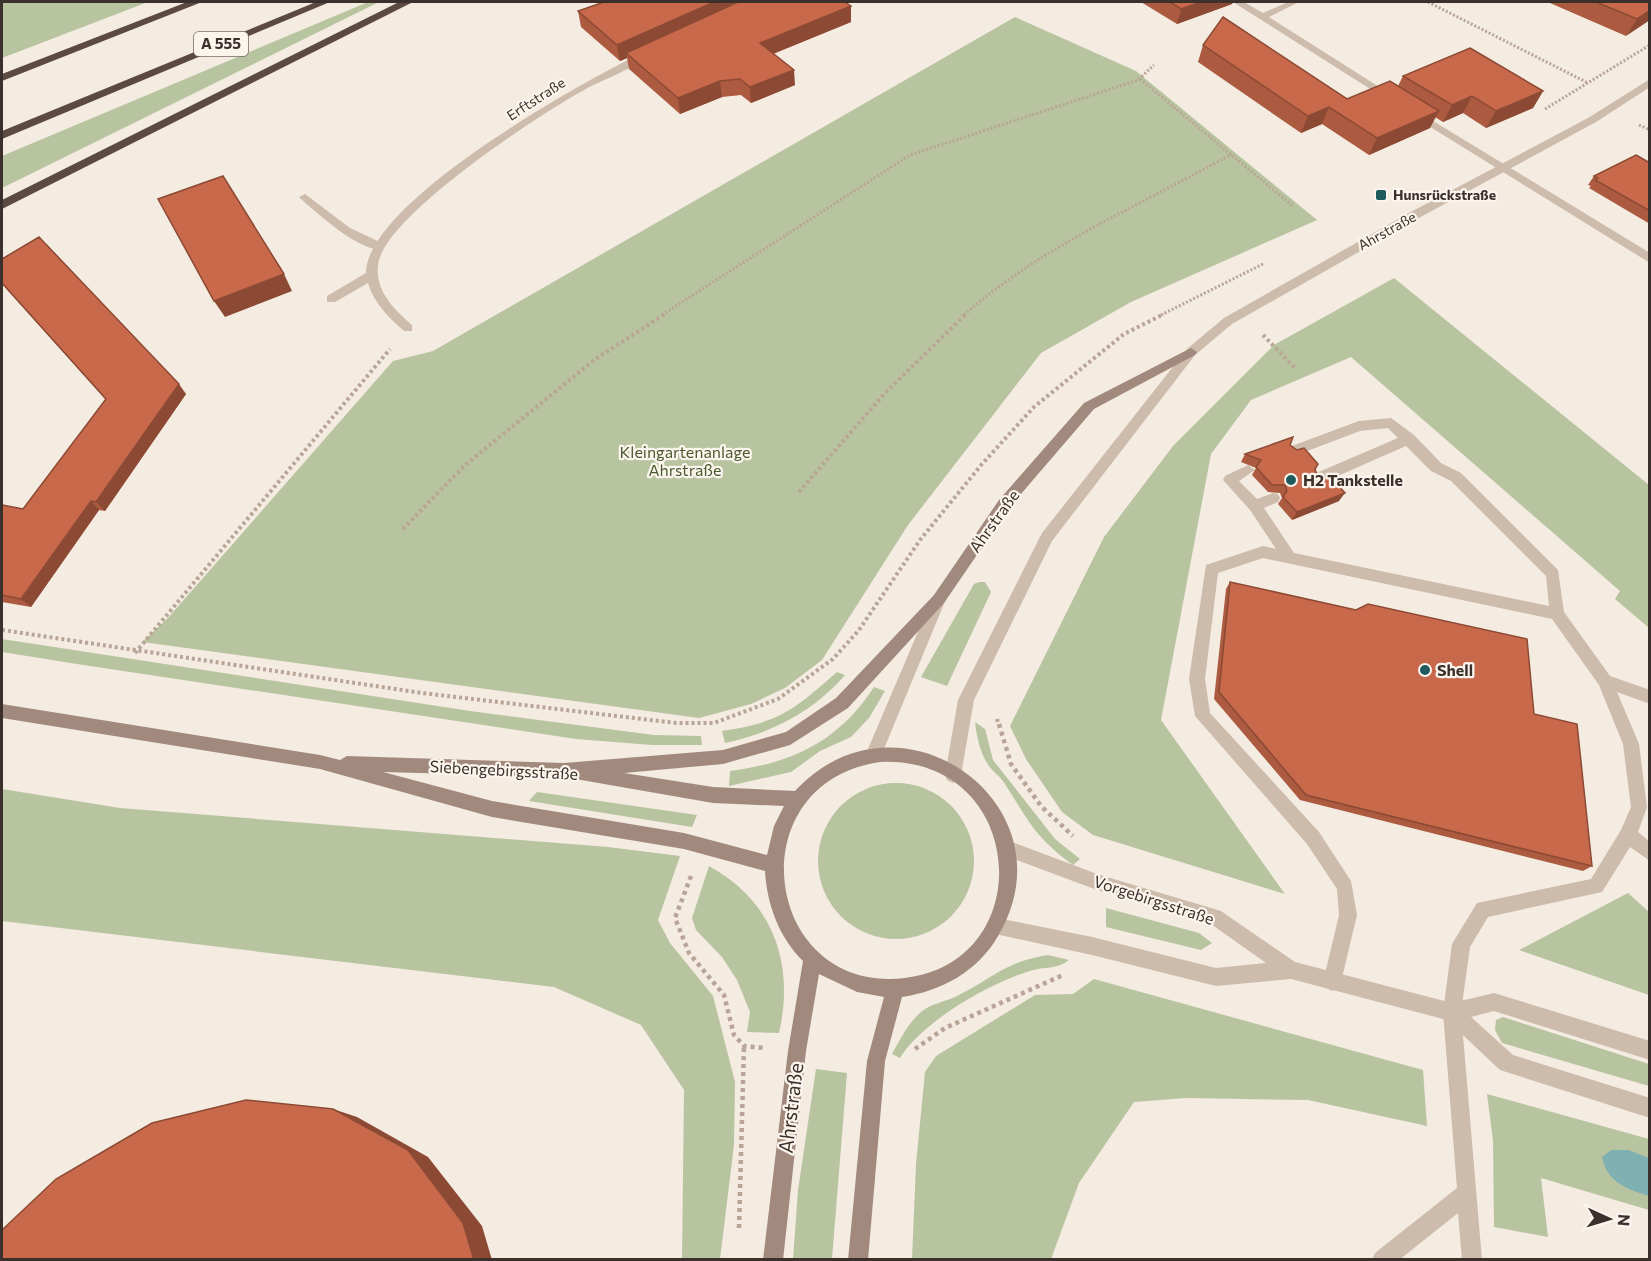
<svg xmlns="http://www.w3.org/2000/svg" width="1651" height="1261" viewBox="0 0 1651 1261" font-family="Commissioner,sans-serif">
  <rect width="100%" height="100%" fill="#f4ebe1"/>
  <g fill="#b8c4a0">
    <polygon points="2,2 148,2 2,58"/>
    <polygon points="368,2 379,2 2,188 2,156"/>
    <polygon points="1015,17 1136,71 1317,220 1131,302 1041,353 908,525 822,660 785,688 751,704 699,718 142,642 167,619 393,361 433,351"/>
    <polygon points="1394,278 1649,485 1649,628 1615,599 1620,591 1351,357 1251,400 1211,454 1161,720 1285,894 1093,835 1062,812 1026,759 1010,726 1104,537 1173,446 1274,345"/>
    <polygon points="979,582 985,582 991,592 947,686 921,677 974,584"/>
    <polygon points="2,639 470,711 654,735 701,736 702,745 652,745 576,739 77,664 2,652"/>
    <path d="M837,672l8,3c-31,36 -73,58 -120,68l-3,-12c57,-8 73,-22 115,-59z"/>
    <path d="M874,687l11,4 -16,27 -18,19 -31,14 -29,21 -62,14 1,-15c63,-8 109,-30 144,-84z"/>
    <path d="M975,722l10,7 8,31 62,79 25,20 -7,6c-39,-29 -43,-42 -68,-81 -4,-7 -11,-11 -16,-18 -9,-13 -12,-28 -14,-44z"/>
    <circle cx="896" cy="861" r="78"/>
    <polygon points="2,789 120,808 608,847 680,856 658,920 670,943 713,996 735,1082 734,1145 720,1259 682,1259 684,1090 641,1025 554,987 2,921"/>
    <polygon points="537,792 697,815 692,827 529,801"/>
    <path d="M709,866c64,35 86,97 70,167l-32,-1 3,-20 -13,-32 -15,-23 -26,-27 -4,-12z"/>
    <polygon points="1628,893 1649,912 1649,995 1519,950"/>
    <polygon points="1106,908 1199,933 1212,943 1201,950 1106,927"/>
    <path d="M1048,955l21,5c-13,10 -24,6 -39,11 -41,12 -108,51 -130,87l-8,-4c8,-14 16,-31 29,-42 9,-8 23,-10 34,-15 37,-18 49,-35 93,-42z"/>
    <polygon points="1094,979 1423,1070 1427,1126 1308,1100 1186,1098 1134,1102 1079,1183 1051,1259 912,1259 916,1164 925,1072 936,1056 1035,995 1073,994"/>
    <polygon points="1503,1017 1649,1064 1649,1086 1502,1043 1495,1030 1496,1020"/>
    <polygon points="816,1069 847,1073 832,1259 793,1259 798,1190"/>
    <polygon points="1487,1094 1649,1139 1649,1210 1541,1178 1548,1237 1494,1227 1493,1141"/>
  </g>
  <path fill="#7fb0b2" d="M1611,1150h17l21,8v38c-23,-7 -42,-14 -47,-39z"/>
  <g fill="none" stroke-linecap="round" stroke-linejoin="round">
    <g stroke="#b9a596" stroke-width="3" stroke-dasharray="2 2" stroke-linecap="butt">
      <polyline points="1428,2 1588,83"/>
      <polyline points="1140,79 1293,206"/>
      <polyline points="1545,109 1650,45"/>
      <polyline points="1639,125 1650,130"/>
      <polyline points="662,315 910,155 1138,80 1154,65"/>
      <path d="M964,315c79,-70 177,-110 268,-161"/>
      <polyline points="1161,315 1263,264"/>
    </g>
    <g stroke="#b9a596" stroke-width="4" stroke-dasharray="3 3" stroke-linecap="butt">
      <polyline points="1263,335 1296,369"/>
      <polyline points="799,492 884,394 966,314"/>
      <polyline points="403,529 464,466 594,360 665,314"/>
      <polyline points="2,630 422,693 676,723 714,723 778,699 833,659 859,630 920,540 982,464 1034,407 1124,334 1164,314"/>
      <polyline points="135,653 390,349"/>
      <polyline points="997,719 999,726"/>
    </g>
    <g stroke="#b9a596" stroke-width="4.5" stroke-dasharray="4 4" stroke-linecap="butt">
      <polyline points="999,724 1011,764 1041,806 1073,836"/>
      <polyline points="691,876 675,918 689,953 724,995 734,1035 744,1046 764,1048"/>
      <polyline points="915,1049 945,1028 1063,975"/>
      <polyline points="739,1228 744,1046"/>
    </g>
    <g fill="#cdbbac" fill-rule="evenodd">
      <path d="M305,194l45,34 32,15v6c-21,4 -65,-36 -81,-50l-2,-2z"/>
      <polygon points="1391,418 1414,435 1441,463 1461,473 1558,570 1564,612 1610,676 1650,690 1650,704 1617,692 1639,744 1647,807 1638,832 1650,842 1650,861 1630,847 1602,892 1488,917 1470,947 1461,1012 1482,1260 1462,1260 1458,1213 1399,1260 1372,1260 1375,1253 1457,1188 1443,1012 1452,944 1477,903 1591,879 1621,830 1631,807 1623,744 1599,685 1552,619 1263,558 1218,573 1205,679 1210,713 1319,832 1351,881 1357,915 1341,982 1338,988 1332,991 1326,988 1323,982 1339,915 1337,889 1307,844 1195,716 1189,679 1206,565 1263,546 1276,549 1250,510 1223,480 1225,476 1248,465 1255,470 1239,481 1257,499 1273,493 1278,494 1280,498 1278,502 1264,508 1294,553 1549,606 1546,576 1451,481 1431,471 1406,446 1324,482 1314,482 1312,478 1314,474 1398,438 1388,428 1360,431 1294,456 1287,451 1289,447 1359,421"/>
    </g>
    <g fill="#cdbbac" fill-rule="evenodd">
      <polygon points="1233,2 1244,2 1263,13 1288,2 1299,2 1269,17 1395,97 1386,99"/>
      <path d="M644,52l8,2c-15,13 -50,26 -68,36 -44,24 -201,127 -206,175 -3,26 16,44 34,60v6h-8c-16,-14 -30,-28 -36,-48l-33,19h-8v-6l39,-23c0,-71 217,-192 278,-221z"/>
      <polygon points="1415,110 1650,253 1650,263 1411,115 1410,113"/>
      <polygon points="1007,840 1097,874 1221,911 1295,962 1452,1003 1494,993 1650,1041 1650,1060 1494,1011 1471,1017 1513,1055 1650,1098 1650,1118 1500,1070 1447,1020 1291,979 1216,986 1092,955 991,933 988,927 991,921 997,918 1092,937 1216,968 1266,963 1211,924 1097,890 1001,854 999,848 1001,842"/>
    </g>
    <g fill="#cdbbac" fill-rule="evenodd">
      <polygon points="1650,79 1650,87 1596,122 1415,220 1232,324 1195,355 1052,541 974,700 961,775 959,780 953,783 947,780 945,775 958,700 1042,533 1187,349 1224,318 1407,214 1588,118"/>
      <polygon points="939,593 944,595 946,599 881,756 879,761 873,763 867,761 865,756 932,599 934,595"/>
    </g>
    <path fill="#a18a7d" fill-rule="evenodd" d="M1191,348l6,4 -2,3 -101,54 -85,99 -65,95 -96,105 -58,37 -67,19 -99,9 89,14 82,4c103,-112 281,13 203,145 -20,35 -56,55 -96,61l-17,64 -17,199h-20l19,-199 17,-64 -27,-5 -38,-18 -13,77 -23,209h-20l25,-209 15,-90c-24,-24 -36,-56 -38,-90l-81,-22 -192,-32 -172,-48 -318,-51v-14l318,51 20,5 7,-4 217,7 159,-13 63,-18 50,-34 98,-103 65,-95 85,-97zM880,762c147,-7 161,200 25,216 -142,17 -170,-195 -25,-216zM383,772l181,5 149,26 71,3 -10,20 -7,29 -83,-22 -192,-32z"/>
    <g fill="#5c4a42" fill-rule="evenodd">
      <polygon points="187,2 202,2 2,81 2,74"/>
      <polygon points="316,2 330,2 2,139 2,131"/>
      <polygon points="399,2 413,2 2,209 2,200"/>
    </g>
  </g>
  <g fill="#ac5a40">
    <polygon points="1141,2 1233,2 1232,4 1177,24"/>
    <polygon points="1550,3 1550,2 1650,2 1626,36"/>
    <polygon points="578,11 851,22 773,54 795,85 751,103 741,95 722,97 680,114 629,69 627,58 620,61 581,27"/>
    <polygon points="1203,45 1347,99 1398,86 1403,76 1543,91 1533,108 1486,128 1463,113 1443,122 1435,117 1430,128 1369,155 1322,124 1301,133 1198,62"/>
    <polygon points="1650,163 1650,224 1589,188 1591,186 1588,185 1594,176"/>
    <polygon points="2,259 186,394 105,511 99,510 31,607 2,602 2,505 23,509 106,400 2,284"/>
    <polygon points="1290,445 1315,470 1317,475 1339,501 1292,520 1278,504 1282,498 1280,493 1268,492 1252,475 1256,468 1241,462 1245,454"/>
    <polygon points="1230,582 1534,714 1592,866 1583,871 1300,800 1214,699 1226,589"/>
  </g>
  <g fill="#8c4a34">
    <polygon points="714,2 750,2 626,53 627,58 620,61 617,45"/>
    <polygon points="1201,2 1233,2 1232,4 1177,24 1181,9"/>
    <polygon points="851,6 851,22 760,59 760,43"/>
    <polygon points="1650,10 1650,20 1626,36 1637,19"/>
    <polygon points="794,70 795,85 751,103 750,87"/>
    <polygon points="720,81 722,97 680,114 678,98"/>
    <polygon points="1543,91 1533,108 1486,128 1496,111"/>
    <polygon points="1472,96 1463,113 1443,122 1452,105"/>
    <polygon points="1329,107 1322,124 1301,133 1308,116"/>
    <polygon points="1439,111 1430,128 1369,155 1377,138"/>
    <polygon points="284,274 292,291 225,317 214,301"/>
    <polygon points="179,384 186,394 105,511 96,502"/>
    <polygon points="1345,493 1339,501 1292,520 1297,512"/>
    <polygon points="91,501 99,510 31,607 21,599"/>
    <polygon points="333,1109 357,1117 428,1157 482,1226 492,1260 474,1260"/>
  </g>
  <g fill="#c8694b" stroke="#8c4a34" stroke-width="1.5">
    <polygon points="604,2 714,2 617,45 578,11"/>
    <polygon points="738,2 845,2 851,6 760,43 794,70 750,87 740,79 720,81 678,98 626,53"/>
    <polygon points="1170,2 1201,2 1181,9"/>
    <polygon points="1596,2 1650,2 1650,10 1637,19"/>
    <polygon points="1223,17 1347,99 1390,81 1439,111 1377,138 1329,107 1308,116 1203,45"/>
    <polygon points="1470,48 1543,91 1496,111 1472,96 1452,105 1403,76"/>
    <polygon points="1636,155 1650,163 1650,211 1595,180 1598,178 1594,176"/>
    <polygon points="223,176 284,274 214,301 158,199"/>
    <polygon points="39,237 179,384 96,502 91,501 21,599 2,595 2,505 23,509 106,399 2,283 2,259"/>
    <polygon points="1293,437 1290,445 1297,450 1304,448 1318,464 1315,469 1317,475 1330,476 1345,493 1297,512 1283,497 1287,491 1285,485 1272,485 1256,467 1261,460 1245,454"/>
    <polygon points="1230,582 1356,610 1368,604 1527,639 1534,714 1577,724 1592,866 1306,795 1219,692"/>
    <polygon points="246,1100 333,1109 408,1150 463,1223 474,1260 2,1260 2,1230 56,1179 152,1123"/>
  </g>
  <g fill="#1f5a5e" stroke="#fbf5ee" stroke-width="2">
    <rect x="1375" y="189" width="12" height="12" rx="3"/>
    <circle cx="1291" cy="480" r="6"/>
    <circle cx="1425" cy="670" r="6"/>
  </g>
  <g text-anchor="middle" stroke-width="4.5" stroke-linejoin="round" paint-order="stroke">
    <g font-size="14" fill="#3b302b" stroke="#fbf5ee">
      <text transform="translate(536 99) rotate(-33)" y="5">Erftstraße</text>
      <text transform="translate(1387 231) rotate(-29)" y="5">Ahrstraße</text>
    </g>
    <g font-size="14" font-weight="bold" fill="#3b302b" stroke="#fbf5ee" text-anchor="start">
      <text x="1393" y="200">Hunsrückstraße</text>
    </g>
    <rect fill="#fbf5ee" stroke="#756b66" stroke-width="1.5" x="194" y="32" width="54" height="24" rx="4.5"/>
    <g font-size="15" font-weight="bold" fill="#3b302b">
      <text x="221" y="49">A 555</text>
    </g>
    <g font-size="16" fill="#4a5a2e" stroke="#fbf5ee">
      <text x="685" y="458">Kleingartenanlage<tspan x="685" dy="18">Ahrstraße</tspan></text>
    </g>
    <g font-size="16" font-weight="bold" fill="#3b302b" stroke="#fbf5ee" text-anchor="start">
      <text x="1303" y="486">H2 Tankstelle</text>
      <text x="1437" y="676">Shell</text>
    </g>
    <g font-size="16" fill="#3b302b" stroke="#fbf5ee">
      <text transform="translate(994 521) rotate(-54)" y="6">Ahrstraße</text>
      <text transform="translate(504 770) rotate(3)" y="6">Siebengebirgsstraße</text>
      <text transform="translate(1154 900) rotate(18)" y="6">Vorgebirgsstraße</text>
    </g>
    <g font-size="20" fill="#3b302b" stroke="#fbf5ee">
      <text transform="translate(791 1108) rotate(-83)" y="7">Ahrstraße</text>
    </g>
  </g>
  <rect width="1651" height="1261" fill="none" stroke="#3b302b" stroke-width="6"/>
  <g transform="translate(1609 1219) rotate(94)" stroke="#fbf5ee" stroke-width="4.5" paint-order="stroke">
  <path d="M0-4.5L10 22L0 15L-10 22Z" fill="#3b302b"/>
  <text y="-9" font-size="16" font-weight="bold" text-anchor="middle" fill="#3b302b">N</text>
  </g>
</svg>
